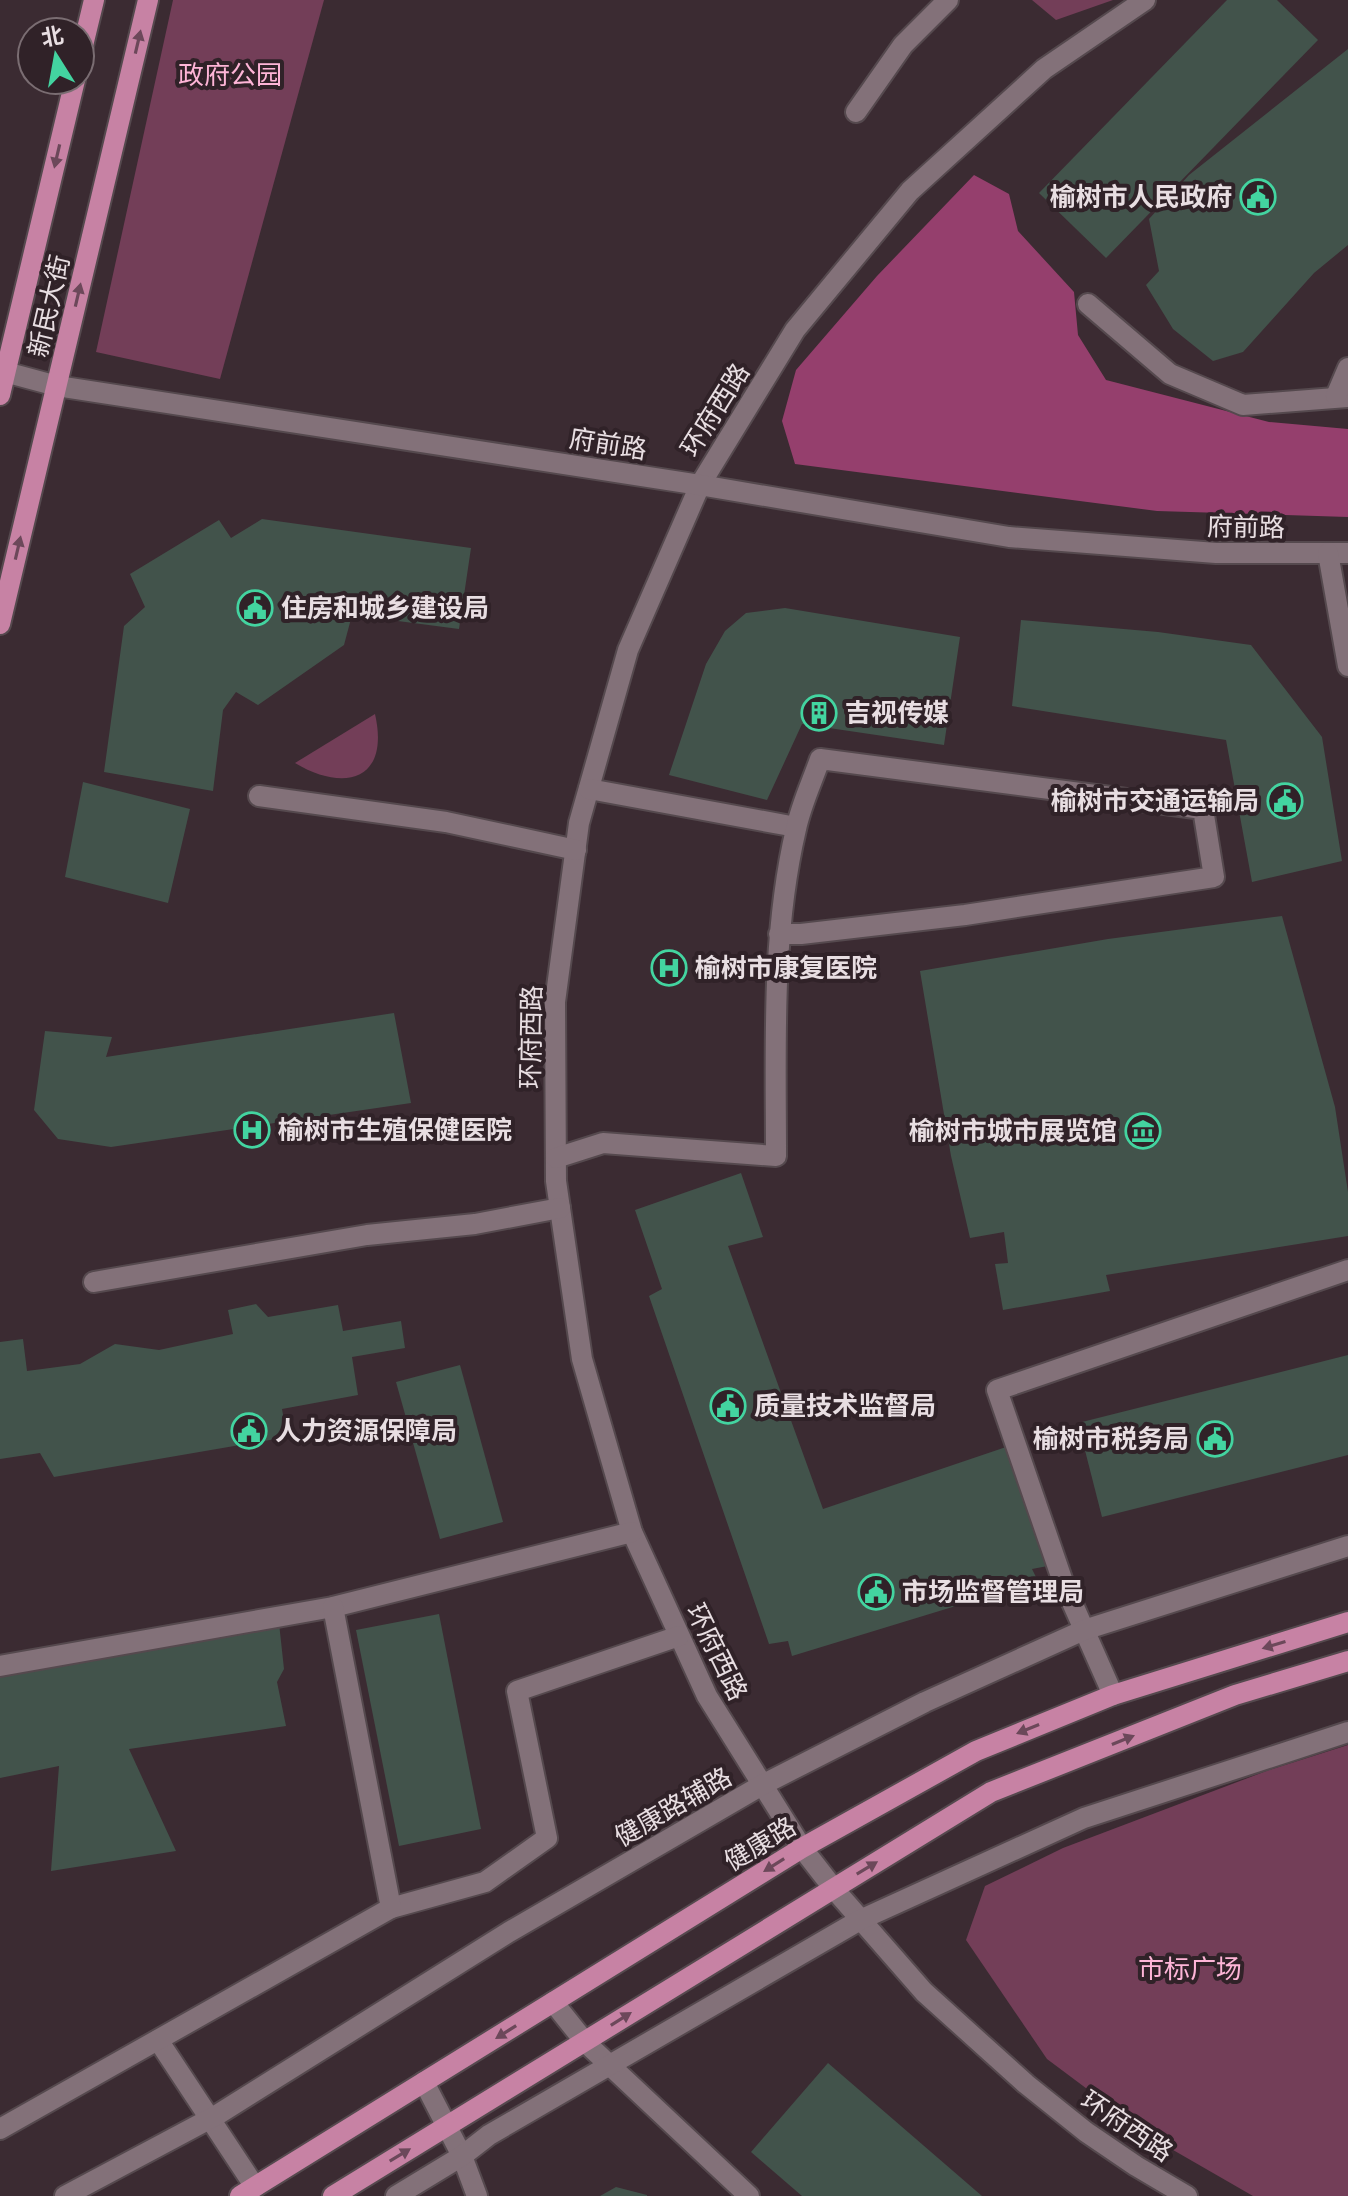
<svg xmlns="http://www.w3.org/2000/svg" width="1348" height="2196" viewBox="0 0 1348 2196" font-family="Rubik,'Noto Sans SC',sans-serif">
  <rect width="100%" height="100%" fill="#3b2b32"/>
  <g fill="#733e58">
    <polygon points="173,0 324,0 220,379 96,352"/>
    <polygon points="1032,0 1113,0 1056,20"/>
    <path d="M375,714c15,66 -30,79 -80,49z"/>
    <polygon points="1348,1745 1348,2196 1253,2196 1154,2139 1047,2059 966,1940 985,1886 1063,1848 1269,1770"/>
  </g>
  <polygon fill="#953f6d" points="974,175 1009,194 1018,231 1074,292 1078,335 1106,380 1269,422 1348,429 1348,517 1157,511 795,464 782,421 796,370 877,276"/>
  <g fill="#42534b">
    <polygon points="1227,0 1277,0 1318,40 1106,258 1039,193"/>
    <polygon points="1348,49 1348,245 1314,273 1243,352 1213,361 1173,329 1146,285 1159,271 1149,219 1189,175"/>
    <polygon points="262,519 471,548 459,629 352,615 344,645 258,705 236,692 223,710 213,791 104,772 124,626 145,607 130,574 219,520 231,538"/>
    <polygon points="785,608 960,637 944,745 802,724 767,800 669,775 706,664 725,631 746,613"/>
    <polygon points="1021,620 1158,632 1251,645 1322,737 1342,861 1252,882 1226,740 1012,706"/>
    <polygon points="83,782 190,809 168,903 65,877"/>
    <polygon points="1282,916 1335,1107 1348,1192 1348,1236 1106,1275 1110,1291 1003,1310 995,1264 1008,1263 1004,1232 970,1238 951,1156 920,971 1108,939"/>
    <polygon points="394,1013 411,1103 111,1147 58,1139 34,1110 45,1031 112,1037 106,1057"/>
    <polygon points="741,1173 763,1237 728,1246 823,1509 1009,1446 1053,1565 1032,1569 1038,1581 792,1656 788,1641 769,1644 649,1296 662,1289 635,1210"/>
    <polygon points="256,1304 268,1317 338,1305 343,1331 401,1321 405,1348 352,1357 358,1395 282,1409 287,1437 54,1477 40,1453 0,1459 0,1342 23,1339 27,1371 80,1364 115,1344 159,1350 233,1334 228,1310"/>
    <polygon points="1348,1355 1348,1455 1102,1517 1078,1423"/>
    <polygon points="460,1365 503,1522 440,1539 396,1382"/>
    <polygon points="439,1614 481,1829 399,1846 356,1630"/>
    <polygon points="279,1623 284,1669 277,1682 286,1726 129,1749 176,1851 51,1871 59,1766 0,1778 0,1675"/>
    <polygon points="828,2063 982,2196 802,2196 751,2152"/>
    <polygon points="616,2187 647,2195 647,2196 600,2196"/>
  </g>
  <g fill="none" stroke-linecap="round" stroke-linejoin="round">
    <defs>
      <g id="minor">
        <polyline points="1145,0 1044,69 910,191 795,330 700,485 628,650 579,823 555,1002 556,1181 582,1359 632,1532 707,1696 802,1848 834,1889 924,1992 1026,2084 1086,2132 1136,2166 1187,2196"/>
        <polyline points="856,112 903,45 948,0"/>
        <polyline points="1088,304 1170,374 1243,405 1348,397"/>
        <polyline points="5,372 57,386 700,485 1009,537 1216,553 1348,553"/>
        <polyline points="1336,396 1348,368"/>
        <polyline points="1328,553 1348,666"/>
        <polyline points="589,789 796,827"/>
        <polyline points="259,796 446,822 576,850"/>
        <path d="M556,1158l47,-15 173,13c0,-109 -5,-220 20,-327 5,-24 16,-47 24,-70l383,50 11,68 -249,38 -164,19h-22"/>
        <polyline points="94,1282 367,1235 475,1224 560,1208"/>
        <polyline points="0,1666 333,1607 632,1532"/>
        <polyline points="1113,1695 1063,1582 997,1390 1348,1270"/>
        <polyline points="391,1908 485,1882 547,1838 517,1691 679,1636"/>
        <polyline points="553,2002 585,2042 749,2196"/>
        <polyline points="158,2040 255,2187"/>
        <polyline points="424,2082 462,2156 477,2196"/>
        <polyline points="0,2129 391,1908 333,1607"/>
        <polyline points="65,2196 217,2115 509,1932 762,1785 925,1702 1084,1630 1348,1546"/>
        <polyline points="396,2196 462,2156 489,2135 860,1920 1084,1818 1348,1732"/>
      </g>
      <g id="major">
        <polyline points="80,58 94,0"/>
        <polyline points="0,395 75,80"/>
        <polyline points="0,624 148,0"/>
        <polyline points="240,2196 802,1848 976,1751 1113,1695 1348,1622"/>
        <polyline points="333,2196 991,1792 1235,1695 1348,1661"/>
      </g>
    </defs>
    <use href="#minor" stroke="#55494e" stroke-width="24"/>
    <use href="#major" stroke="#55494e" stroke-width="24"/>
    <use href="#minor" stroke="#837179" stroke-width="20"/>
    <use href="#major" stroke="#c782a4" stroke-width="20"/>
  </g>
  <defs><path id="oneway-solid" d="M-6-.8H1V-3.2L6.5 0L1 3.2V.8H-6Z" transform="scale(2)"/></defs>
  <g fill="#6c485a">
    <use href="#oneway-solid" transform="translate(138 42) rotate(-77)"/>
    <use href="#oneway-solid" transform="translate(57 156) rotate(103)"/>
    <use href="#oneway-solid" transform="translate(78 295) rotate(-77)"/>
    <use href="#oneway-solid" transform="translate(18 548) rotate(-77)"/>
    <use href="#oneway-solid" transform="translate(1274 1645) rotate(163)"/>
    <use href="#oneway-solid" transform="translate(1028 1729) rotate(158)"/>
    <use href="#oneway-solid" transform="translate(1123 1740) rotate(-22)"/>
    <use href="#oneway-solid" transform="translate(774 1865) rotate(148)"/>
    <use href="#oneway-solid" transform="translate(867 1868) rotate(-31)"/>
    <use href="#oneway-solid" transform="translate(621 2019) rotate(-32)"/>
    <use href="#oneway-solid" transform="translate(506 2032) rotate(148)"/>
    <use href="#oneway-solid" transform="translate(400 2155) rotate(-31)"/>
  </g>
  <defs>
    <symbol id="civic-ring" viewBox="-11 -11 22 22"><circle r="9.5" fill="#302228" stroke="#43d4a0" stroke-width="1.5"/><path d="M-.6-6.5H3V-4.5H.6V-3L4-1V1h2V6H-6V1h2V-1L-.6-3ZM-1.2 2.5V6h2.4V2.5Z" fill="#43d4a0"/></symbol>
    <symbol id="building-ring" viewBox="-11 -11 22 22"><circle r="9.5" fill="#302228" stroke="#43d4a0" stroke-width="1.5"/><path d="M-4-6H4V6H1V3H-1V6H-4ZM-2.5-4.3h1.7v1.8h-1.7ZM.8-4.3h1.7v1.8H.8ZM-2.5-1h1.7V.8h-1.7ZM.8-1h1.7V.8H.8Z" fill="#43d4a0"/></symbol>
    <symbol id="hospital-ring" viewBox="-11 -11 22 22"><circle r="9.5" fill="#302228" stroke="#43d4a0" stroke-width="1.5"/><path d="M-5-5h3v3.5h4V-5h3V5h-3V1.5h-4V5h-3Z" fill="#43d4a0"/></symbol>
    <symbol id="museum-ring" viewBox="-11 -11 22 22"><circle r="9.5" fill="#302228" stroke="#43d4a0" stroke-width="1.5"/><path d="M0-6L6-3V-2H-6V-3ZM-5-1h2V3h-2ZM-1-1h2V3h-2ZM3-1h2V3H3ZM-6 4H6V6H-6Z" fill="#43d4a0"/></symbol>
  </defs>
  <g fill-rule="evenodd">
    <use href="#civic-ring" x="1238" y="177" width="40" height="40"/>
    <use href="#civic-ring" x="235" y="588" width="40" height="40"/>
    <use href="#building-ring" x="799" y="693" width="40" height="40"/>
    <use href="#civic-ring" x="1265" y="781" width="40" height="40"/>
    <use href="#hospital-ring" x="649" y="948" width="40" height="40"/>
    <use href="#hospital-ring" x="232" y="1110" width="40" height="40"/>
    <use href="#museum-ring" x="1123" y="1111" width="40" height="40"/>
    <use href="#civic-ring" x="708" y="1386" width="40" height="40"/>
    <use href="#civic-ring" x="229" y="1411" width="40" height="40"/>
    <use href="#civic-ring" x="1195" y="1419" width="40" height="40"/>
    <use href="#civic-ring" x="856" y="1572" width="40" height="40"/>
  </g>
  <g text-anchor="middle" stroke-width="8" stroke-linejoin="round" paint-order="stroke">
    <g font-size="26" fill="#feb5d7" stroke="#302228">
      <text x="230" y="84">政府公园</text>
      <text x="1190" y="1978">市标广场</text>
    </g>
    <g font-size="26" font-weight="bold" fill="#e8dee2" stroke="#302228" text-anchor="start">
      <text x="1232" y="206" text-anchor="end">榆树市人民政府</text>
      <text x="281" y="617">住房和城乡建设局</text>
      <text x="845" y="722">吉视传媒</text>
      <text x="1259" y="810" text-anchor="end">榆树市交通运输局</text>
      <text x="695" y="977">榆树市康复医院</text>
      <text x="278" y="1139">榆树市生殖保健医院</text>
      <text x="1117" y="1140" text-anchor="end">榆树市城市展览馆</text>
      <text x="754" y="1415">质量技术监督局</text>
      <text x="275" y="1440">人力资源保障局</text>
      <text x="1189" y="1448" text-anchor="end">榆树市税务局</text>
      <text x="902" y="1601">市场监督管理局</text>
    </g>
    <g font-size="26" fill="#e8dee2" stroke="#302228">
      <text transform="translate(49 306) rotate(-77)" y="9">新民大街</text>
      <text transform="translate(715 410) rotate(-58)" y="9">环府西路</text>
      <text transform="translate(608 444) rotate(9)" y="9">府前路</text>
      <text transform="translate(1246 527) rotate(1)" y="9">府前路</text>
      <text transform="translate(531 1037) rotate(-89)" y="9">环府西路</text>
      <text transform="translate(717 1652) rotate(64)" y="9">环府西路</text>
      <text transform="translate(673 1807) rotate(-30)" y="9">健康路辅路</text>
      <text transform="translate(760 1844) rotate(-31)" y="9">健康路</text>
      <text transform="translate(1127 2126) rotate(34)" y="9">环府西路</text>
    </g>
  </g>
  <g transform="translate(56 56) rotate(349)"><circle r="38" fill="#302228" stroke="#7a6d72" stroke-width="2"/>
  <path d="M0-6L14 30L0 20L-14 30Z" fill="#43d4a0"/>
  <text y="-12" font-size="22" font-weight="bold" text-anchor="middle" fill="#e8dee2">北</text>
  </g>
</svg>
